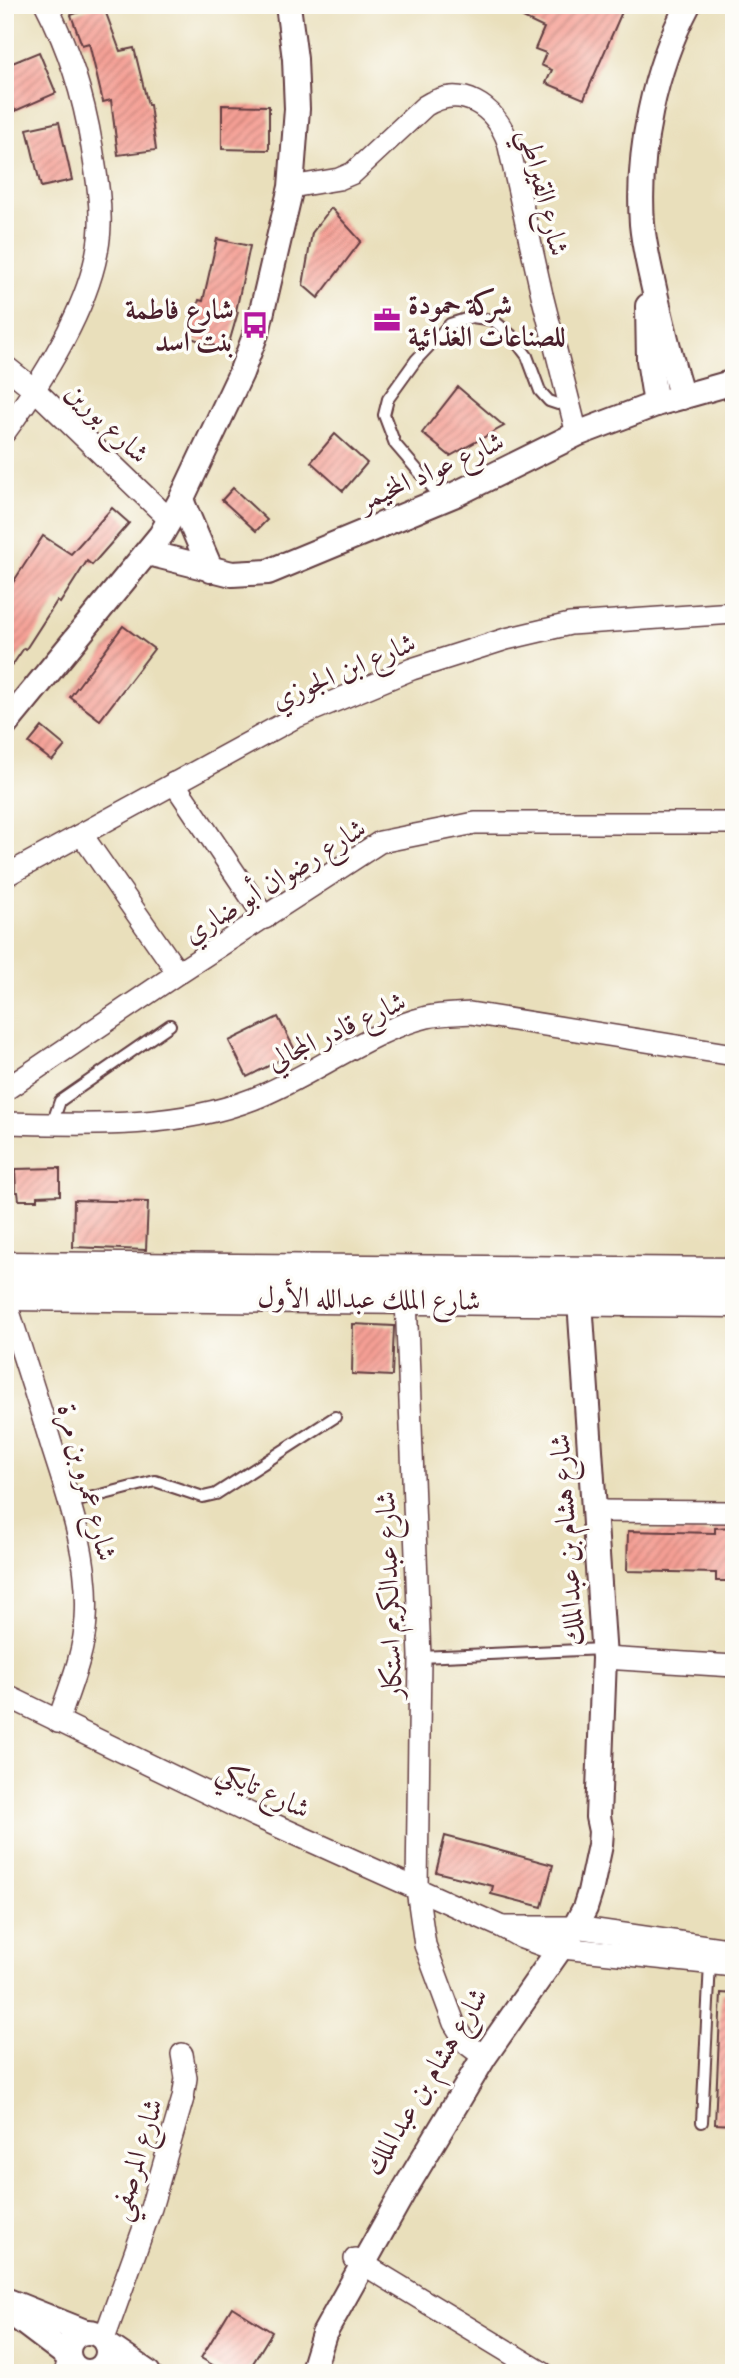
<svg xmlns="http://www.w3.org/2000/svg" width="739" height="2378" viewBox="0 0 739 2378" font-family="'IM FELL Great Primer',Amiri,serif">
  <defs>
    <pattern id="building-hatch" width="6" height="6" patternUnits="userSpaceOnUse" patternTransform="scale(1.75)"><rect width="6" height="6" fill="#f59f94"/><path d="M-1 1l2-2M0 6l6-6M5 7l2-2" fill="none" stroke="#c88179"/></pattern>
  </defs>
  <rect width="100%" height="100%" fill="#fdfcf7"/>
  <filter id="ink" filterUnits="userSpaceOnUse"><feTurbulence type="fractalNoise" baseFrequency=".0143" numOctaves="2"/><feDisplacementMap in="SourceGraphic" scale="14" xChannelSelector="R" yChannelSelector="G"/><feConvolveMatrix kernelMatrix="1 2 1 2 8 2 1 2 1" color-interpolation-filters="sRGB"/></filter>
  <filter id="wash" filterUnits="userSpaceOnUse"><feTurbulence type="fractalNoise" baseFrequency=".00686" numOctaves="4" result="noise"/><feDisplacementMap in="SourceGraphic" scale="28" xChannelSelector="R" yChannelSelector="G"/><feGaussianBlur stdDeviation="1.57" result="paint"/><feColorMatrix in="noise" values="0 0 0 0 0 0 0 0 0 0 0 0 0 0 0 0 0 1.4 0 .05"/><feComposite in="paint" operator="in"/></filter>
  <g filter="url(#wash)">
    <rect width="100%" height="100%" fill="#e9dfbb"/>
    <g id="blocks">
      <g fill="url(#building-hatch)">
        <polygon points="99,5 103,5 120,51 134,48 148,105 150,105 156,150 118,155 111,100 103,102 89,43 82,45 71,15"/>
        <polygon points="528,5 625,5 584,99 546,83 552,70 541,65 546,53 535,49 544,28 523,18"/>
        <polygon points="39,52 56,93 15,111 5,88 5,66"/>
        <polygon points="222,105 269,106 269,150 222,149"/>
        <polygon points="59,122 72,180 41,187 27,129"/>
        <polygon points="331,208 361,241 318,298 303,285 312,233"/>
        <polygon points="217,239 250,246 236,311 238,312 227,350 188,337 199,300 203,301"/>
        <polygon points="458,387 504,426 450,456 422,433"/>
        <polygon points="335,434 367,463 343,491 311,462"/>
        <polygon points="233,488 267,520 256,531 222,500"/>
        <polygon points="112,508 129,523 92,565 87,561 60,603 57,601 26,649 24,648 5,676 5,580 12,584 43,536 71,554"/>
        <polygon points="123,626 154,649 100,720 70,697"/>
        <polygon points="42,727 65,746 52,761 29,743"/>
        <polygon points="278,1017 296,1052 247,1077 229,1041"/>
        <polygon points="60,1168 60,1195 37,1196 37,1200 19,1200 18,1192 16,1192 15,1169"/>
        <polygon points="74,1200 148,1202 146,1250 73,1247"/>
        <polygon points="353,1324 394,1326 392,1376 352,1374"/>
        <polygon points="734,1527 734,1581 716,1581 716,1573 627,1571 628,1531 715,1533 715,1528"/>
        <polygon points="445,1836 553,1865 542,1907 491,1894 493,1886 436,1872"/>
        <polygon points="721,1993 734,1994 734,2125 715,2124"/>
        <polygon points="232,2307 272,2332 247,2373 226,2373 201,2358"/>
      </g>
    </g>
  </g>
  <g filter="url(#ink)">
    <use href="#blocks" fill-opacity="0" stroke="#623c41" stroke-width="2"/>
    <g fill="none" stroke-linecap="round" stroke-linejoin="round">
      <defs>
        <g id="service">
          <polyline points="731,9 734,6"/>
          <polyline points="443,500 395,444 384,415 388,399 416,360 450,324 472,317 493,320 511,335 527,356 540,391 549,401 558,404 569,401"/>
          <polyline points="52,1124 60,1101 170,1025"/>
          <polyline points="70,1503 155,1481 203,1497 216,1494 335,1417"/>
          <polyline points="420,1657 603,1649"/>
          <polyline points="702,2122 710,1963"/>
        </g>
        <g id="minor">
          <path d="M291,187l48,-8 14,-6 72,-67c36,-23 70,0 83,36l34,153 35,139"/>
          <polyline points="5,366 35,390 170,520"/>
          <path d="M5,432c40,-55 93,-137 95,-206 1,-27 -4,-53 -8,-79 -8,-49 -23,-98 -46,-142"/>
          <polyline points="174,783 265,918"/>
          <polyline points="82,835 178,973"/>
          <polyline points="5,876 294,718 412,669 506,639 570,624 734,613"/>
          <polyline points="5,1090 178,973 380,842 475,823 734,823"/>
          <path d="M5,1123c82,2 171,6 248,-24 58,-22 115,-68 174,-82 14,-3 29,-3 43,-4l264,42"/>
          <path d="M5,1299c16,50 32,99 47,148 18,56 38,112 34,172 -2,36 -17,70 -28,103"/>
          <polyline points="406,1299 420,1657 417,1889 425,1945 454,2023 467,2044 484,2057"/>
          <polyline points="594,1511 734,1512"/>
          <polyline points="604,1658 734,1666"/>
          <polyline points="5,1695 255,1816 502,1927 522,1938 544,1946 734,1966"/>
          <polyline points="504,1927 575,1927 734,1950"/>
          <polyline points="355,2259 543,2373"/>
          <polyline points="104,2339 151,2208 183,2098 186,2078 182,2054"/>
          <polyline points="65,2373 69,2359"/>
          <polyline points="89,2373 89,2372"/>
        </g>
        <g id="tertiary">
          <polyline points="648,306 649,360 656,404"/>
          <path d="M682,397c-11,-34 -19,-69 -27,-104 -5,-23 -11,-46 -13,-69 -5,-72 12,-155 46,-219"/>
          <polyline points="181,500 211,570"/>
          <polyline points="148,553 232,574 268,572 456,494 577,434 656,404 734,382"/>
          <polyline points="5,725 161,535 181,500 241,373 258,328 291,187 297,109 295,59 288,5"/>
          <polyline points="5,2300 85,2332"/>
          <polyline points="6,2309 68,2356"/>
          <circle cx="88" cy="2352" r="20"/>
          <polyline points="107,2345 148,2373"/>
          <polyline points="312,2373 324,2334 405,2189 484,2057 575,1927 585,1908 590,1892 600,1845 601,1831 598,1817 604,1658 580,1301"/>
        </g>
        <g id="primary">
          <polyline points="5,1268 734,1274"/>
          <polyline points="5,1294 734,1301"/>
        </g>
      </defs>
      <use href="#service" stroke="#623c41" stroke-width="14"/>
      <use href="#minor" stroke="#623c41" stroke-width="24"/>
      <use href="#tertiary" stroke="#623c41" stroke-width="28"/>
      <use href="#primary" stroke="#623c41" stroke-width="35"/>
      <use href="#service" stroke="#fff" stroke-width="10"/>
      <use href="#minor" stroke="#fff" stroke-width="21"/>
      <use href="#tertiary" stroke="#fff" stroke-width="24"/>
      <use href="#primary" stroke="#fff" stroke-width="32"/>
    </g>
  </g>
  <defs>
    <symbol id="office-bare" viewBox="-9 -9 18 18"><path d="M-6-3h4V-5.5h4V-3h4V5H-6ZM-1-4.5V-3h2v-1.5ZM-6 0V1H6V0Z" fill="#b5179e" stroke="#fdfcf7" stroke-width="2.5" paint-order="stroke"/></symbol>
    <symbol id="bus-bare" viewBox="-9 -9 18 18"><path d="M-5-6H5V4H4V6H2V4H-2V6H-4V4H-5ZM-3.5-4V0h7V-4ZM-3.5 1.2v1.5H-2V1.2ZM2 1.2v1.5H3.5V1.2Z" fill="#b5179e" stroke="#fdfcf7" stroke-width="2.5" paint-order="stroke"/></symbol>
  </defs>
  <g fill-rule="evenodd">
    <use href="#office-bare" x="368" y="301" width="38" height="38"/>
    <use href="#bus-bare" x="236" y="306" width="38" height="38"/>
  </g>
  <g text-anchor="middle" stroke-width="7" stroke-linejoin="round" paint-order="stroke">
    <g font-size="28" fill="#4a1f2b" stroke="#fdfcf7">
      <text transform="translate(545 192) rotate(76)" y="10">شارع القيراطي</text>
      <text transform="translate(108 422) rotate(44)" y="10">شارع بورين</text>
      <text transform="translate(431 470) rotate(-24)" y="10">شارع عواد المخيمر</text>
      <text transform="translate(343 670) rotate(-23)" y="10">شارع ابن الجوزي</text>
      <text transform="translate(274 880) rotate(-32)" y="10">شارع رضوان أبو ضاري</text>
      <text transform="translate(336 1030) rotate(-25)" y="10">شارع قادر المجالي</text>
      <text transform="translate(369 1298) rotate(1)" y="10">شارع الملك عبدالله الأول</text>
      <text transform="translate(88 1482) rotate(75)" y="10">شارع عمرو بن مرة</text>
      <text transform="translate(566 1540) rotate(-94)" y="10">شارع هشام بن عبدالملك</text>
      <text transform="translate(388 1595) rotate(-92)" y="10">شارع عبدالكريم استكار</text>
      <text transform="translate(264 1789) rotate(25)" y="10">شارع تايكي</text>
      <text transform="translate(425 2081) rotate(-59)" y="10">شارع هشام بن عبدالملك</text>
      <text transform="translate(135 2159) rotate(-73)" y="10">شارع المرصفي</text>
    </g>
    <g font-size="28" font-weight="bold" fill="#4a1f2b" stroke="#fdfcf7" text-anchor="start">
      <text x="408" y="314">شركة حمودة<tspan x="408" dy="32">للصناعات الغذائية</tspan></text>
      <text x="234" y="319" text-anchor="end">شارع فاطمة<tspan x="234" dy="32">بنت اسد</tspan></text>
    </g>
  </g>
  <rect width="739" height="2378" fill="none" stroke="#fdfcf7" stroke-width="28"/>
</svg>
